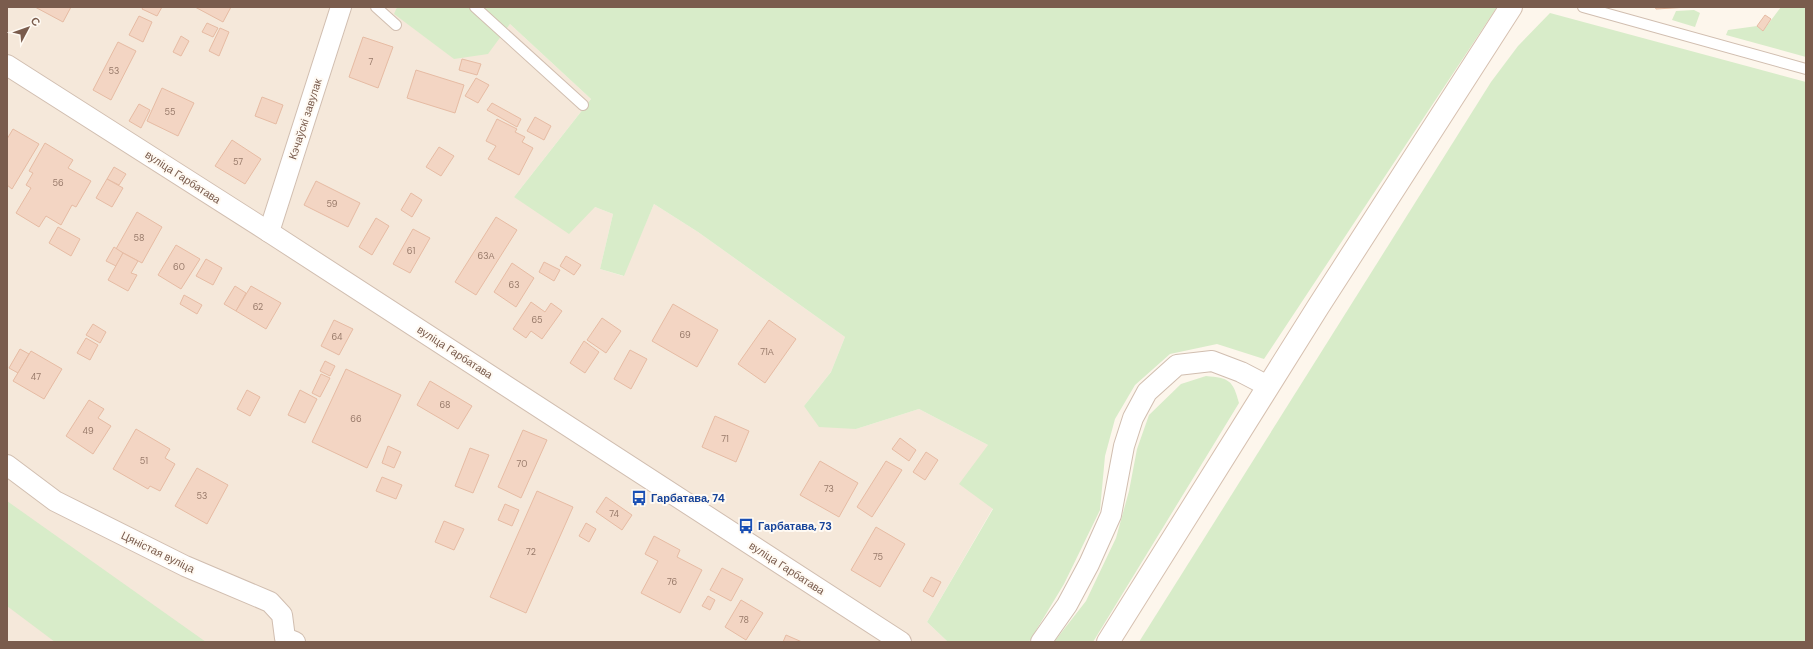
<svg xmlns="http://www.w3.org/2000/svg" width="1813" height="649" viewBox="0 0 1813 649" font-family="'DM Sans',sans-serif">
  <rect width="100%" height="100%" fill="#fdf6ec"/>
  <polygon fill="#f5e8da" points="7,7 397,7 395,14 487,54 510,24 591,99 514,197 595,207 613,214 600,269 623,276 654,204 698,232 845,337 831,372 804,406 856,429 919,409 988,445 993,508 927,622 948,642 7,642"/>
  <g fill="#d8ecc9">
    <polygon points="397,7 1497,7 1264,359 1217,344 1170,354 1135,385 1115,419 1105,456 1100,510 1064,584 1029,642 948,642 927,622 993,509 959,484 988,445 919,409 856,429 819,427 804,406 831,372 845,337 698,232 654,204 624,276 600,269 613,214 595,207 569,234 514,197 591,99 510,24 488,54 454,59 394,14"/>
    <polygon points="1781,7 1806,7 1806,57 1726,35 1728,30 1757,26 1763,31"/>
    <polygon points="1694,10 1700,13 1695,27 1672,20 1676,11"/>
    <polygon points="1550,13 1806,82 1806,642 1139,642 1491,82 1518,46"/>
    <path d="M1206,376c23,2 27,4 33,27l-146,239h-39l32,-41 30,-63 13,-47 8,-42 12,-34 32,-31z"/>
    <polygon points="7,501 206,642 55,642 7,606"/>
  </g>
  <g fill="#f3d5c3" stroke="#e6bba3">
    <polygon points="35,7 71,7 63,22"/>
    <polygon points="143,7 162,7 157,16 142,9"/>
    <polygon points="195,7 231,7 223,22"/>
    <polygon points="1655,7 1689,7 1656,9"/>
    <polygon points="1765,15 1771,19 1763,31 1757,26"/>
    <polygon points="139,16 152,22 143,42 129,35"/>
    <polygon points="207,23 218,28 213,37 202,32"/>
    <polygon points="220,28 229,32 219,56 209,51"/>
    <polygon points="181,36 189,41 181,56 173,52"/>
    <polygon points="363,37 393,47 378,88 349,77"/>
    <polygon points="118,42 136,51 111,100 93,90"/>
    <polygon points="462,59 481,64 477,75 459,70"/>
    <polygon points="416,70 464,85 455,113 407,98"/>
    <polygon points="476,78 489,85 478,103 465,96"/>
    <polygon points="162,88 194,103 178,136 147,121"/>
    <polygon points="262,97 283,105 276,124 255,116"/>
    <polygon points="492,103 521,119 517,127 487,110"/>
    <polygon points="139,104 150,110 141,128 129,121"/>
    <polygon points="535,117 551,126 544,140 527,131"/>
    <polygon points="497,119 517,129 515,132 525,137 522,142 533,148 519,175 488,159 496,146 486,141"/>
    <polygon points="13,129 39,144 12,189 7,185 7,139"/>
    <polygon points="232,140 261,159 245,184 215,166"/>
    <polygon points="45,143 73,160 68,168 91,181 76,207 72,205 61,225 46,216 39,227 16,213 31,188 26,185 33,173 29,171"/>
    <polygon points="439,147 454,156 441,176 426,167"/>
    <polygon points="114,167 126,174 119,185 107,179"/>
    <polygon points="107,179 123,188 112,207 96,198"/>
    <polygon points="316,181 360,203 348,227 304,205"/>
    <polygon points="411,193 422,200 412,217 401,210"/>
    <polygon points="137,212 162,227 142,263 116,249"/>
    <polygon points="496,217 517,230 476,295 455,282"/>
    <polygon points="376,218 389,226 372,255 359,247"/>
    <polygon points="58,227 80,239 71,256 49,243"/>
    <polygon points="413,229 430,238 410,273 393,264"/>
    <polygon points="176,245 200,259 181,289 158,275"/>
    <polygon points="114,247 123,253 116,266 106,261"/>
    <polygon points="123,253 138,261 131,273 137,275 128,291 108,280"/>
    <polygon points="566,256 581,265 574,275 560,266"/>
    <polygon points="206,259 222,268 213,285 196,276"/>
    <polygon points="544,262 560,270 554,281 539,272"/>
    <polygon points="512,263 534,278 516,307 494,292"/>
    <polygon points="235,286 246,293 236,311 224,304"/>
    <polygon points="251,286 281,303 266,329 236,311"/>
    <polygon points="184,295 202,305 197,314 180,304"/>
    <polygon points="531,302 545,312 551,303 562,311 542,339 531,331 526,338 513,329"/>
    <polygon points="673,304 718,330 697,367 652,341"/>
    <polygon points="602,318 621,331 606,353 587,340"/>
    <polygon points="334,320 353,329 339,355 321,346"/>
    <polygon points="769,320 796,339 765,383 738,364"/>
    <polygon points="93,324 106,332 100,343 86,335"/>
    <polygon points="86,338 98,345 90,360 77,353"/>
    <polygon points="584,341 599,352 585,373 570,363"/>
    <polygon points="20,349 29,354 18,373 9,368"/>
    <polygon points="630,350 647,359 631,389 614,379"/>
    <polygon points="31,351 62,369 44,399 13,381"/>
    <polygon points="325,361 335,366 330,376 320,371"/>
    <polygon points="346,369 401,395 367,468 312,442"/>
    <polygon points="321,374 330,378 320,397 312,393"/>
    <polygon points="430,381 472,406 458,429 417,405"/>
    <polygon points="247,390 260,397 250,416 237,409"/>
    <polygon points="300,390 317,399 305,423 288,415"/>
    <polygon points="89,400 104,409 98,418 111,426 93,454 66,436"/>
    <polygon points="715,416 749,431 736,462 702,447"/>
    <polygon points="136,429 170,449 165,458 175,464 160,491 150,486 148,489 113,469"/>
    <polygon points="523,430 547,440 521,498 498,487"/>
    <polygon points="900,438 916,450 909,461 892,449"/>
    <polygon points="388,446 401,452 394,468 382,463"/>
    <polygon points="470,448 489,455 473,493 455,486"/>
    <polygon points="926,452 938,460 925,480 913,472"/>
    <polygon points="820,461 858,483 839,517 800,495"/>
    <polygon points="886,461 902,470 872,517 857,507"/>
    <polygon points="197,468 228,485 207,524 175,506"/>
    <polygon points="382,477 402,485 396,499 376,491"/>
    <polygon points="537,491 573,507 526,613 490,597"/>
    <polygon points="606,497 632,515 622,530 596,512"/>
    <polygon points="505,504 519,510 512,526 498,520"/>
    <polygon points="444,521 464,529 454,550 435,542"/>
    <polygon points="586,523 596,529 589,542 579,536"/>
    <polygon points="876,527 905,544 880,587 851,570"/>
    <polygon points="654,536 680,550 677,557 702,570 680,613 641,593 658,561 645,554"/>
    <polygon points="722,568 743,579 731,601 710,590"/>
    <polygon points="931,577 941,582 933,597 923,591"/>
    <polygon points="708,596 715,600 710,610 702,606"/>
    <polygon points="741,600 763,613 746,640 725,627"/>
    <polygon points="786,635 802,642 783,642"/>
  </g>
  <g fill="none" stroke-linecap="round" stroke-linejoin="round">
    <defs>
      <g id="service">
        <polyline points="376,7 396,25"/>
        <polyline points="475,7 583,105"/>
        <polyline points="1583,7 1806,69"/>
      </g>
      <g id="minor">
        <polyline points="7,65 269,232 901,642"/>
        <polyline points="269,232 341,7"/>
        <polyline points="7,465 55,501 185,566 270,602 282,615 285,638 295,642"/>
        <polyline points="1041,642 1067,605 1089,564 1111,515 1124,446 1133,418 1147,392 1177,365 1212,361 1241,372 1268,386"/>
      </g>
      <polyline id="secondary" points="1108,642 1318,307 1511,7"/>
    </defs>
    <use href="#service" stroke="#d1beb0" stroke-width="12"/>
    <use href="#minor" stroke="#d1beb0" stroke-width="22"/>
    <use href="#secondary" stroke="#d6c0b0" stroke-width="24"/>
    <use href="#service" stroke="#fff" stroke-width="10"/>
    <use href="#minor" stroke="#fff" stroke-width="20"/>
    <use href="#secondary" stroke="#fff" stroke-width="22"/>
  </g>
  <defs>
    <symbol id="bus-bare" viewBox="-9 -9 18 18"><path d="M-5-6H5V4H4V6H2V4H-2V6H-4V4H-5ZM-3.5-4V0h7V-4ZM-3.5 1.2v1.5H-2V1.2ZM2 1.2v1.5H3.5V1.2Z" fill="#1a4fb4" stroke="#fffaf3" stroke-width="2.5" paint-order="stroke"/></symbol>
  </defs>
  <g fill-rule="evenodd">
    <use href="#bus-bare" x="628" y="487" width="22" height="22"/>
    <use href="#bus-bare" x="735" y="515" width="22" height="22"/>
  </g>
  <g text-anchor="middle" stroke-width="4" stroke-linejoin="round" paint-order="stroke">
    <g font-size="9" fill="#987a6a">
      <text x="371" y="65">7</text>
      <text x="114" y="74">53</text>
      <text x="170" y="115">55</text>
      <text x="238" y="165">57</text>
      <text x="58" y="186">56</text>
      <text x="332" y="207">59</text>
      <text x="139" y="241">58</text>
      <text x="411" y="254">61</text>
      <text x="486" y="259">63А</text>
      <text x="179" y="270">60</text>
      <text x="514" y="288">63</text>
      <text x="258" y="310">62</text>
      <text x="537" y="323">65</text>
      <text x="685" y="338">69</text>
      <text x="337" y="340">64</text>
      <text x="767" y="355">71А</text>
      <text x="36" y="380">47</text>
      <text x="445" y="408">68</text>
      <text x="356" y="422">66</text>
      <text x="88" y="434">49</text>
      <text x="725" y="442">71</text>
      <text x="144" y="464">51</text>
      <text x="522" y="467">70</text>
      <text x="829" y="492">73</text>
      <text x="202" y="499">53</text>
      <text x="614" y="517">74</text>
      <text x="531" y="555">72</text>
      <text x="878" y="560">75</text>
      <text x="672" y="585">76</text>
      <text x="744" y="623">78</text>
    </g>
    <g font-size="11" fill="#7a5c4d" stroke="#fffaf3">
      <text transform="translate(305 119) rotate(-72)" y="4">Кэчаўскі завулак</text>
      <text transform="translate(183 177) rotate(33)" y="4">вуліца Гарбатава</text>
      <text transform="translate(455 352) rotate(33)" y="4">вуліца Гарбатава</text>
      <text transform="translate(158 552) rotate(26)" y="4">Цяністая вуліца</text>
      <text transform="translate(787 568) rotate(33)" y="4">вуліца Гарбатава</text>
    </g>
    <g font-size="11" font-weight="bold" fill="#164399" stroke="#fffaf3" text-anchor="start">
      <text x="651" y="502">Гарбатава, 74</text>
      <text x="758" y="530">Гарбатава, 73</text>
    </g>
  </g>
  <rect width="1813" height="649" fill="none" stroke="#7a5c4d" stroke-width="16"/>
  <g transform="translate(28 28) rotate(49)" stroke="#fffaf3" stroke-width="3" paint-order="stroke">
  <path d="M0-3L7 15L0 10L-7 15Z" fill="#7a5c4d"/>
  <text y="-6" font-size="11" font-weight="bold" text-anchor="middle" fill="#7a5c4d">С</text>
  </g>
</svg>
